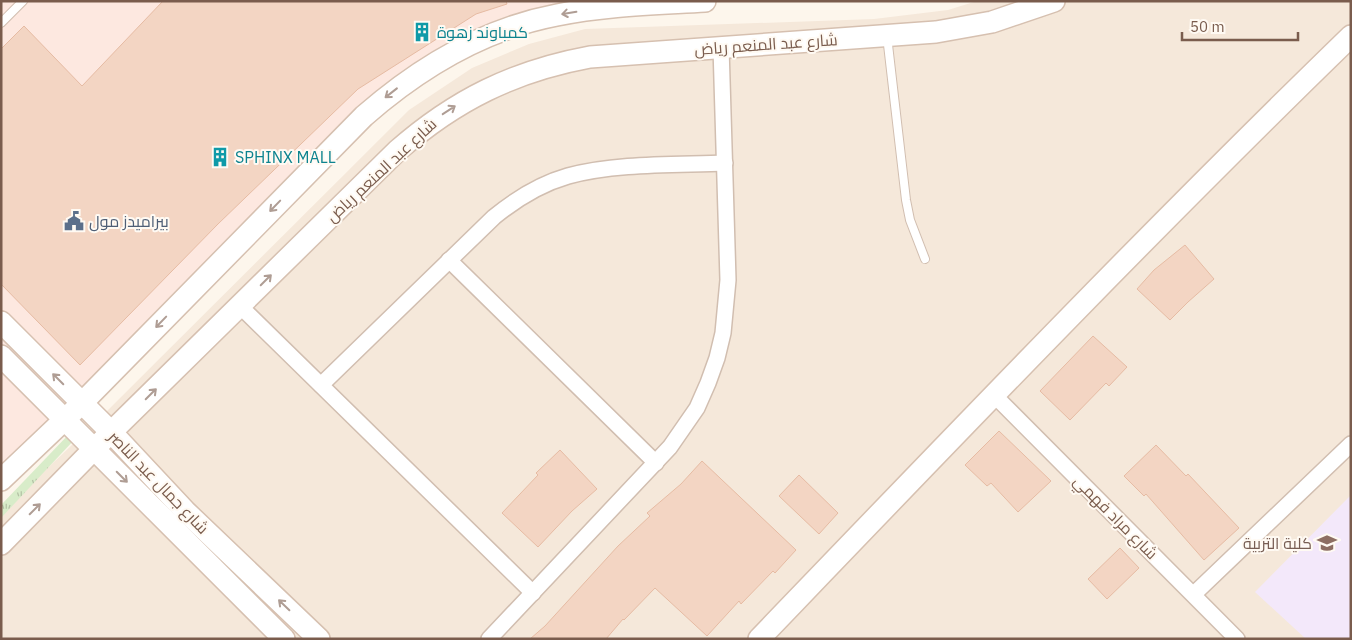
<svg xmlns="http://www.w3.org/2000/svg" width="1352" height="640" viewBox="0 0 1352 640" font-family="'IBM Plex Sans',Cairo,sans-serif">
  <defs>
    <pattern id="park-tufts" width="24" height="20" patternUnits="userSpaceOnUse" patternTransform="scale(1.25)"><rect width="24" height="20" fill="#d8ecc9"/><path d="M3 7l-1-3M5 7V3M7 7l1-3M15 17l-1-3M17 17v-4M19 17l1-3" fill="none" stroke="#b4c2a5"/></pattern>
  </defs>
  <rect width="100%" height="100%" fill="#fdf6ec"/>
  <polygon fill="#f5e8da" points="977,1 1351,1 1351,639 1,639 1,512 91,427 409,110 472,68 529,44 585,29 874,19 948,10"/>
  <polygon fill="#fde8e0" points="1,1 577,1 373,105 1,479"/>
  <polygon fill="#f3e8fa" points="1351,495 1351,639 1306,639 1255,592"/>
  <polygon fill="url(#park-tufts)" points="70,433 75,439 1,518 1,505"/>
  <g fill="#f3d5c3" stroke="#e6bba3">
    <polygon points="163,1 506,1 507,4 476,14 358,89 218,224 80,365 1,284 1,49 24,26 82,86"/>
    <polygon points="1185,245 1214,279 1188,302 1170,320 1137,289 1154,270"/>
    <polygon points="1093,336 1127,367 1109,386 1106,383 1070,420 1040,391"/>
    <polygon points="999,431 1051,481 1018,512 991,483 987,486 965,465"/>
    <polygon points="1156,445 1186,476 1188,474 1239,528 1204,560 1146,494 1144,496 1124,476"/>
    <polygon points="560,450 597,489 572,511 538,547 502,513 538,475 536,473"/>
    <polygon points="702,461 796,550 775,573 773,571 741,604 739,601 707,636 655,588 624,620 623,619 606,639 530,639 545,626 618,546 650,516 647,513 681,484"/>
    <polygon points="799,475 838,513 819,534 779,496"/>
    <polygon points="1120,548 1139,568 1107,599 1088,579"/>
  </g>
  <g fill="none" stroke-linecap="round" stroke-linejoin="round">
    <defs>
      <g id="lane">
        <polyline points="1,23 23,1"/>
        <polyline points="887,36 906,200 910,220 925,259"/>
      </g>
      <g id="street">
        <polyline points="449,260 656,463"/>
        <polyline points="240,306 533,593"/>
        <path d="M321,385l173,-168c22,-18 46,-33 74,-41 47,-13 107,-11 157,-13"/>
        <polyline points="994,395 1237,639"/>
        <polyline points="1194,594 1351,444"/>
        <polyline points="489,639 670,447 697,408 708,383 717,358 723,333 728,280 721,47"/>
      </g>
      <g id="secondary">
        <polyline points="1,322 112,433 185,511 319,639"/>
        <polyline points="1,356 284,639"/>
        <path d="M1,480l81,-77 282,-287c56,-49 119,-87 193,-101 48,-10 99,-11 148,-14"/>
        <path d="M1,544l93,-95 303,-298c58,-51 117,-80 193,-94l346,-25 56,-10 62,-21"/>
        <path d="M759,639c195,-203 390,-407 592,-603"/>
      </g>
    </defs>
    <use href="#lane" stroke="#d1beb0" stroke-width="10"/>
    <use href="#street" stroke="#d1beb0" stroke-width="18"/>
    <use href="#secondary" stroke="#d6c0b0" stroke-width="24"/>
    <use href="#lane" stroke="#fff" stroke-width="8"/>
    <use href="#street" stroke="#fff" stroke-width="15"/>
    <use href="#secondary" stroke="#fff" stroke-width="21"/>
  </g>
  <defs><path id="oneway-shaft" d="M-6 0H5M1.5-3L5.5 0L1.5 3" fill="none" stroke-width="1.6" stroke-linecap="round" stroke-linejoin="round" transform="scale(1.25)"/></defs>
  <g stroke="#af9d94">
    <use href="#oneway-shaft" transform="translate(569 13) rotate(171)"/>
    <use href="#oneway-shaft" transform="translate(391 93) rotate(142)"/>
    <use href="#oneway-shaft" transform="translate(449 110) rotate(-33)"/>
    <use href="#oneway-shaft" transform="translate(275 206) rotate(134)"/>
    <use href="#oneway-shaft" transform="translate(266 280) rotate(-45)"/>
    <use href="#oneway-shaft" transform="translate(161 322) rotate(134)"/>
    <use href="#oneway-shaft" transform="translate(58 379) rotate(-135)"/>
    <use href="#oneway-shaft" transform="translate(151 394) rotate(-45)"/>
    <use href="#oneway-shaft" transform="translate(122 477) rotate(45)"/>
    <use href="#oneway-shaft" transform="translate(35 509) rotate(-45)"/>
    <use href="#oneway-shaft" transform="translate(284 605) rotate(-136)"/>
  </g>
  <defs>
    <symbol id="building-bare" viewBox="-9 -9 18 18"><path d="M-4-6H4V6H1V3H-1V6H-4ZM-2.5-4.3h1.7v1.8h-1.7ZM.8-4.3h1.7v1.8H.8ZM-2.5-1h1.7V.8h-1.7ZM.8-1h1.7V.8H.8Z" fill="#0f9aa8" stroke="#fffaf3" stroke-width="2.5" paint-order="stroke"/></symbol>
    <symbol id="civic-bare" viewBox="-9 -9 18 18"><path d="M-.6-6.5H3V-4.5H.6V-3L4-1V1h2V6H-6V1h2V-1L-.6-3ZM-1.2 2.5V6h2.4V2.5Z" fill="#5c6f8a" stroke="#fffaf3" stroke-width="2.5" paint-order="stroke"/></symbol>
    <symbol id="university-bare" viewBox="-9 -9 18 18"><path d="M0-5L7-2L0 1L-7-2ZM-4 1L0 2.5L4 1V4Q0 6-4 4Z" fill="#8d6e63" stroke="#fffaf3" stroke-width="2.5" paint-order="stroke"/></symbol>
  </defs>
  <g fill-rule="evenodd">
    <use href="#building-bare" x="408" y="18" width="28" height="28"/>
    <use href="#building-bare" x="206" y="143" width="28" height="28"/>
    <use href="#civic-bare" x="60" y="207" width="28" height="28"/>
    <use href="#university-bare" x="1313" y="529" width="28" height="28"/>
  </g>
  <g text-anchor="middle" stroke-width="4" stroke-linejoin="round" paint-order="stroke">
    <g font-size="16" fill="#0d838f" stroke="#fffaf3" text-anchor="start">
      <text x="437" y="38">كمباوند زهوة</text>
      <text x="235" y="163">SPHINX MALL</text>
    </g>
    <g font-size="16" fill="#7a5c4d" stroke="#fffaf3">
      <text transform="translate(766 44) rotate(-4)" y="6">شارع عبد المنعم رياض</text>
      <text transform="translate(381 170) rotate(-43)" y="6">شارع عبد المنعم رياض</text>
      <text transform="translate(159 482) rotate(46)" y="6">شارع جمال عبد الناصر</text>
      <text transform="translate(1116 517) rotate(45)" y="6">شارع مراد فهمي</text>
    </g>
    <g font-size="16" fill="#4e5e75" stroke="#fffaf3" text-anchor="start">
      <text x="89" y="227">بيراميدز مول</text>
    </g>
    <g font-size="16" fill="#785e54" stroke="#fffaf3" text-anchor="end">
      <text x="1312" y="549">كلية التربية</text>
    </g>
  </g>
  <rect width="1352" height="640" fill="none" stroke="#7a5c4d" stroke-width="5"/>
  <path d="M1182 32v8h116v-8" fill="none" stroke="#7a5c4d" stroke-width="2.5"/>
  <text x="1190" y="32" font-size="15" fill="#7a5c4d" stroke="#fffaf3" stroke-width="4" paint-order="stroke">50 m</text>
</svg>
